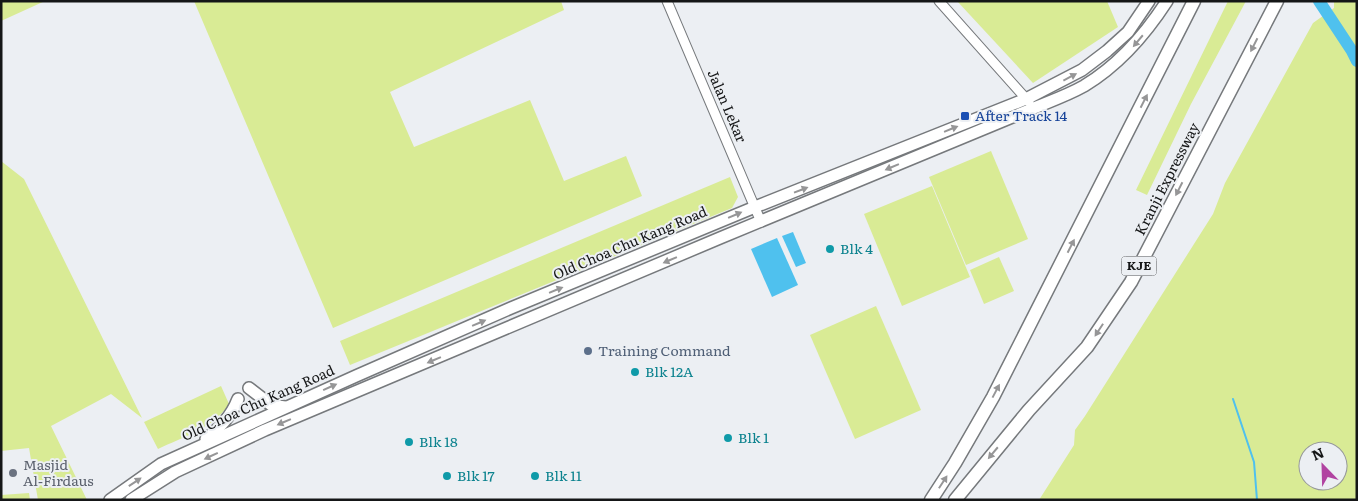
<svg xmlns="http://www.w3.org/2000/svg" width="1358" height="501" viewBox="0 0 1358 501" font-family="Literata,serif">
  <rect width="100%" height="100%" fill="#eceff3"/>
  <g fill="#d9eb95" fill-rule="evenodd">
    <polygon points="1,1 45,1 1,21"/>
    <polygon points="194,1 561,1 564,10 390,92 414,147 530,100 564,181 626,156 642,196 333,328"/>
    <polygon points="957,1 1107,1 1118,27 1033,83"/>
    <polygon points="1228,1 1246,1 1191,104 1147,195 1136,190"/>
    <path d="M1334,1h23v499h-318l35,-55 1,-15 10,-14 128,-202 12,-31 88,-160 21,-15zM1308,451h30v30h-30z"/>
    <polygon points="991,151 1028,239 966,265 929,177"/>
    <polygon points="1,161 24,179 142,418 111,394 51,426 87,500 38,500 29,448 1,451"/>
    <polygon points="730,177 738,197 732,208 350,365 340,341"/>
    <polygon points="932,186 970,277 902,306 864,214"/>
    <polygon points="999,257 1014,291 984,304 970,270"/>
    <polygon points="876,306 921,410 855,439 810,335"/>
    <path d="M221,386l8,18c-15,24 -46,33 -71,45l-14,-27z"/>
    <polygon points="29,493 30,500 1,500 1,495"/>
  </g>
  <g fill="#4fc1ee">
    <polygon points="793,232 806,263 796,267 782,236"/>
    <polygon points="777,238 798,285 772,297 751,249"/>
  </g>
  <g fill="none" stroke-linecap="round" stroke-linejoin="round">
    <polyline stroke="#4fc1ee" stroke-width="2" points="1233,399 1254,462 1257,500"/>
    <polyline stroke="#4fc1ee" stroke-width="12" points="1319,1 1352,51 1357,61"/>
    <defs>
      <g id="minor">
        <polyline points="667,1 761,222"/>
        <polyline points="939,1 1029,102"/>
      </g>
      <g id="major">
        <polyline points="249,388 271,405 285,407"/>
        <path d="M206,439c14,-12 25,-22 32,-40"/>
        <polyline points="110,500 161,464 356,376 511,308 755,207 1026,99 1082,70 1107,51 1128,32 1149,1"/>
        <path d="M131,500l44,-28 90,-42 455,-192 314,-130c17,-7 34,-13 50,-22 35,-21 61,-51 83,-85"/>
      </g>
      <g id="highway">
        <polyline points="931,500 955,463 993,397 1194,1"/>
        <polyline points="955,500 1029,410 1087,347 1131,282 1277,1"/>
      </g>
    </defs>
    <use href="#minor" stroke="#76797c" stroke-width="11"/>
    <use href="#major" stroke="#76797c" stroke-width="14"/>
    <use href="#highway" stroke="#76797c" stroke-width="15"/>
    <use href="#minor" stroke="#fff" stroke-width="9"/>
    <use href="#major" stroke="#fff" stroke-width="11"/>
    <use href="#highway" stroke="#fff" stroke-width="12"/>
  </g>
  <defs><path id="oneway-solid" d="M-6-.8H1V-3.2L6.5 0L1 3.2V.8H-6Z" transform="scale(1.25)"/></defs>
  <g fill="#969697">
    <use href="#oneway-solid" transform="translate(1138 41) rotate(130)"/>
    <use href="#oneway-solid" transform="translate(1254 45) rotate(117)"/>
    <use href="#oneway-solid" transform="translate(1070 77) rotate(-28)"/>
    <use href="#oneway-solid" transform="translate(1144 101) rotate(-63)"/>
    <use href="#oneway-solid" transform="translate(951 129) rotate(-22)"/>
    <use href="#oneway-solid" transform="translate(892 167) rotate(157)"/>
    <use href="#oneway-solid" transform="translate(1179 189) rotate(117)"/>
    <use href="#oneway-solid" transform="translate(801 190) rotate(-21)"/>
    <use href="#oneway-solid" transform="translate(735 215) rotate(-23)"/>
    <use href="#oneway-solid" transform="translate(1071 246) rotate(-63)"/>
    <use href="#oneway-solid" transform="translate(670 260) rotate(157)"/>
    <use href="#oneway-solid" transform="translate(556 290) rotate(-22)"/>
    <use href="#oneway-solid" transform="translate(479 323) rotate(-23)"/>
    <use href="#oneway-solid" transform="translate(1099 330) rotate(123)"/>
    <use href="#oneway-solid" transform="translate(434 360) rotate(157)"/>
    <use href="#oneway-solid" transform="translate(330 387) rotate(-24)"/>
    <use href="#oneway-solid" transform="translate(996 391) rotate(-62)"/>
    <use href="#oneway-solid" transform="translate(284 422) rotate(157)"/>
    <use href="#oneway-solid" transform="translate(993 453) rotate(130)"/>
    <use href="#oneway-solid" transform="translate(211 456) rotate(155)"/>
    <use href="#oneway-solid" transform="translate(135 482) rotate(-34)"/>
    <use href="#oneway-solid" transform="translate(943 482) rotate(-57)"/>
  </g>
  <rect fill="#1a4fb4" stroke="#eceff3" stroke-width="2" x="960" y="111" width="10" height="10" rx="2.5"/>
  <g fill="#0f9aa8" stroke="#eceff3" stroke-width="2">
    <circle cx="830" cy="249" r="5"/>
    <circle cx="635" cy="372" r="5"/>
    <circle cx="728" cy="438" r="5"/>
    <circle cx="409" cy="442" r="5"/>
    <circle cx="447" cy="476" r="5"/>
    <circle cx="535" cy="476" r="5"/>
  </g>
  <circle fill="#5c6f8a" stroke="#eceff3" stroke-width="2" cx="588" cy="351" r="5"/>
  <circle fill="#6b7280" stroke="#eceff3" stroke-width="2" cx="13" cy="473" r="5"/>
  <g text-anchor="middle" stroke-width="4" stroke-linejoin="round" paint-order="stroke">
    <rect fill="#eceff3" stroke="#565759" stroke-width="1" x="1121.5" y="256.5" width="35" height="19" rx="4"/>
    <g font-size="12" font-weight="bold" fill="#151617">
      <text x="1139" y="270">KJE</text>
    </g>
    <g font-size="14" fill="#151617" stroke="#eceff3">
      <text transform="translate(727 106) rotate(67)" y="5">Jalan Lekar</text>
      <text transform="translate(1167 179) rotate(-63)" y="5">Kranji Expressway</text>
      <text transform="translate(630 243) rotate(-23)" y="5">Old Choa Chu Kang Road</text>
      <text transform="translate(258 403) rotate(-24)" y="5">Old Choa Chu Kang Road</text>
    </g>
    <g font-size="14" fill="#164399" stroke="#eceff3" text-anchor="start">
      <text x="975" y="121">After Track 14</text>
    </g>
    <g font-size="14" fill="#0d838f" stroke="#eceff3" text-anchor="start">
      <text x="840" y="254">Blk 4</text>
      <text x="645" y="377">Blk 12A</text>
      <text x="738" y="443">Blk 1</text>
      <text x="419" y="447">Blk 18</text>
      <text x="457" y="481">Blk 17</text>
      <text x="545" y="481">Blk 11</text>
    </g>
    <g font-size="14" fill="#4e5e75" stroke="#eceff3" text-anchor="start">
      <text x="598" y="356">Training Command</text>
    </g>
    <g font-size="14" fill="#5b616d" stroke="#eceff3" text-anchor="start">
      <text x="23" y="470">Masjid<tspan x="23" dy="16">Al-Firdaus</tspan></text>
    </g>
  </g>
  <rect width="1358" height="501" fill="none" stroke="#151617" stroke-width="5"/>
  <g transform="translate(1323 466) rotate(337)"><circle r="24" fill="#eceff3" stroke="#96989b"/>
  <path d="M0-4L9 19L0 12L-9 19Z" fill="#b143a1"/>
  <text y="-8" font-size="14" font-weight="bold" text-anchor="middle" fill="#151617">N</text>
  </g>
</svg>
